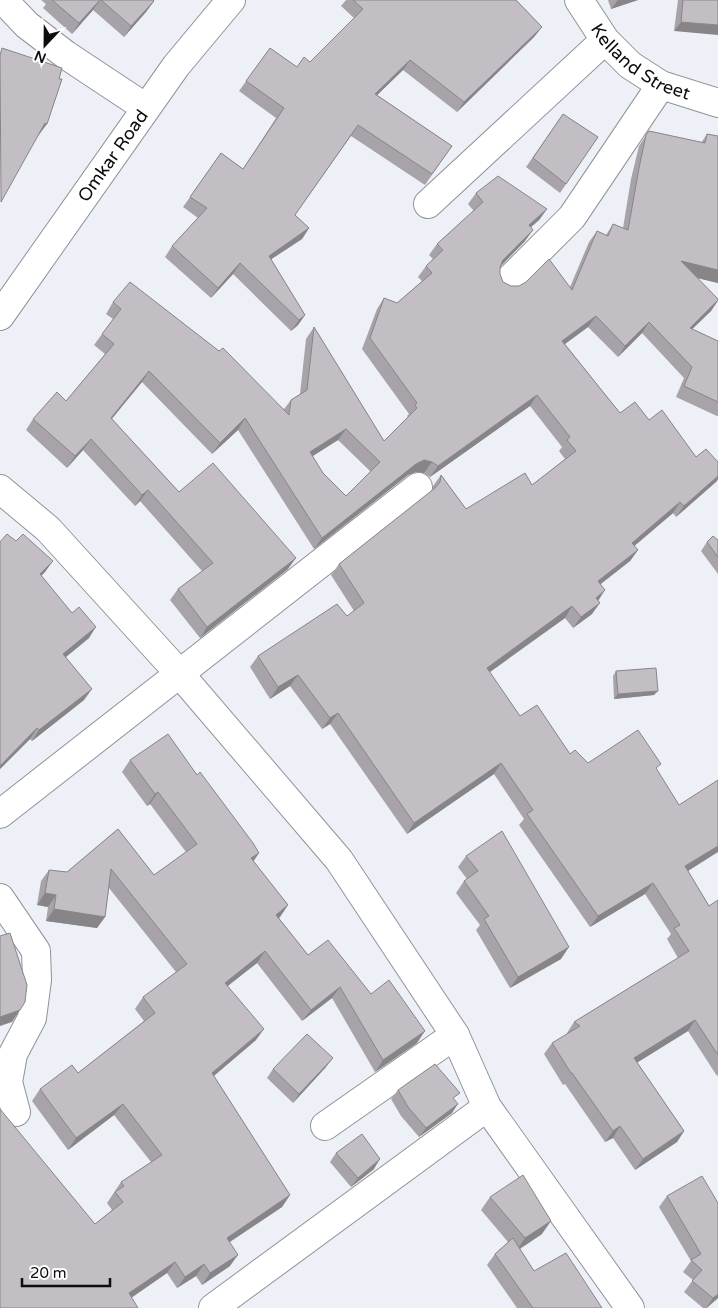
<svg xmlns="http://www.w3.org/2000/svg" width="718" height="1308" viewBox="0 0 718 1308" font-family="'Varela Round',sans-serif">
  <rect width="100%" height="100%" fill="#edf1f7"/>
  <g fill="none" stroke-linecap="round" stroke-linejoin="round">
    <defs>
      <g id="street">
        <polyline points="3,0 27,25 66,55 146,108"/>
        <path id="s1" d="M579,0l26,40 25,25 31,20 57,18"/>
        <polyline points="428,204 605,40"/>
        <polyline points="507,282 572,217 661,85"/>
        <polyline points="0,489 48,529 179,673 339,860 455,1035 487,1107 630,1308"/>
        <polyline points="0,814 418,487"/>
        <polyline points="0,898 36,951 37,980 32,1018 13,1054 8,1082 16,1112"/>
        <polyline points="325,1126 455,1035"/>
        <polyline points="213,1308 487,1107"/>
      </g>
      <g id="secondary">
        <path id="s2" d="M0,316l176,-250 55,-66"/>
      </g>
    </defs>
    <use href="#street" stroke="#909399" stroke-width="30"/>
    <use href="#secondary" stroke="#909399" stroke-width="30"/>
    <use href="#street" stroke="#fff" stroke-width="28"/>
    <use href="#secondary" stroke="#fff" stroke-width="28"/>
  </g>
  <g fill="#a7a3a9" fill-rule="evenodd">
    <polygon points="41,0 153,0 154,1 146,12 124,37 93,10 72,34 43,8 46,4"/>
    <polygon points="346,0 516,0 542,27 534,37 457,112 403,70 377,95 452,146 425,185 351,136 295,215 309,228 302,239 271,259 305,315 298,325 291,331 233,274 211,298 165,257 172,246 198,218 183,207 221,153 243,169 276,118 239,91 270,48 297,67 310,62 354,18 341,6"/>
    <polygon points="608,0 638,0 611,9"/>
    <polygon points="678,0 718,0 674,31"/>
    <polygon points="563,114 598,137 560,193 526,167"/>
    <path d="M649,131l52,12 6,-9 11,2v147l-21,-5 21,23 -7,10 -19,18 26,12v75h-1l-41,-19 8,-19 -42,-45 -24,24 -30,-30 -23,17 55,69 29,7 47,37 21,24 -41,36 -3,-4 -39,33 4,4 -8,11 -29,23 -3,17 -6,13 -19,14 -8,-10 -76,54 31,44 50,38 18,9 69,7 31,101 21,35 9,-6v175l-1,1 -29,-45 -51,31 47,69 -7,11 -42,28 -22,-32 -8,4 -40,-58 -2,1 -19,-31 8,-11 16,-9 -1,-1 7,-11 104,-64 -11,-19 4,-5 -26,-40 -55,33 -71,-102 5,-6 -30,-45 -87,60 -77,-110 -8,5 -32,-43 -20,13 -20,-32 8,-11 89,-40 7,-5 -23,-36 8,-11 94,-74v-4l8,-11 25,34 66,-24 33,-26 -6,-8 3,-4 -32,-41 -100,71 -6,-4 -8,-1 -8,3 -94,74 -76,-119 -26,24 -70,-72 -30,37 67,73 109,77 -88,69 -30,-38 8,-11 24,-18 -62,-70 -5,5 -52,-56 -16,18 -41,-38 7,-11 33,-18 39,-47 -11,-9 19,-26 -7,-5 7,-12 171,107 7,-9 9,-6 6,-55 8,-12 70,114 24,-24 -1,-1 2,-2 -47,-65 15,-40 7,-11 13,5 25,-22 -4,-4 8,-11 7,-7 -4,-4 8,-11 37,-33 -6,-7 8,-11 71,16 -8,11 -8,7 -6,14 -25,26v7l3,8 8,4 59,1 19,-45 8,-11 9,4 7,-11 10,4 8,-49 8,-33zM338,440l33,32 -25,24 -23,-23 -11,-17z"/>
    <polygon points="718,540 718,574 701,551 707,542"/>
    <polygon points="0,542 45,572 41,576 89,638 66,657 84,700 32,741 30,739 0,769"/>
    <polygon points="616,671 654,695 614,699 613,676"/>
    <polygon points="130,760 197,775 259,853 253,861 288,905 279,918 308,955 371,994 417,1043 375,1072 332,998 302,1021 257,963 228,986 256,1040 214,1076 290,1195 282,1207 230,1242 230,1266 202,1285 196,1276 177,1288 167,1273 132,1297 0,1308 95,1224 112,1210 107,1203 121,1182 151,1162 114,1115 68,1150 32,1101 40,1089 78,1073 144,1021 135,1009 143,997 176,972 109,888 105,917 97,928 46,921 48,907 37,905 41,881 49,870 67,872 118,829 154,875 186,852 150,804 147,806 122,772"/>
    <polygon points="466,856 561,959 510,988 476,930 480,925 456,893 464,881 467,879 458,867"/>
    <polygon points="326,1067 293,1103 267,1078 273,1069"/>
    <polygon points="398,1090 455,1100 452,1113 419,1137 401,1116 391,1099"/>
    <polygon points="336,1153 374,1169 351,1187 330,1162"/>
    <polygon points="667,1196 718,1203 718,1298 707,1308 703,1308 684,1292 693,1280 683,1272 691,1261 659,1207"/>
    <polygon points="490,1197 542,1234 520,1249 534,1271 602,1308 517,1308 487,1265 495,1254 508,1242 481,1210"/>
  </g>
  <g fill="#888589">
    <polygon points="100,0 93,10 72,34 79,23"/>
    <polygon points="618,0 638,0 611,9"/>
    <polygon points="154,1 146,12 124,37 131,26"/>
    <polygon points="681,22 718,25 718,35 674,31"/>
    <polygon points="542,27 534,37 457,112 464,102"/>
    <polygon points="410,60 403,70 368,104 375,94"/>
    <polygon points="45,123 47,124 38,136 36,136"/>
    <polygon points="547,209 539,220 521,236 529,225"/>
    <polygon points="309,228 302,239 261,266 269,256"/>
    <polygon points="533,230 525,241 496,271 503,260"/>
    <polygon points="681,261 718,270 718,283 673,272"/>
    <polygon points="240,263 233,274 211,298 218,288"/>
    <polygon points="718,300 711,311 682,339 690,328"/>
    <polygon points="305,315 298,325 291,331 299,320"/>
    <polygon points="596,316 588,327 554,352 562,341"/>
    <polygon points="649,322 642,333 618,357 625,346"/>
    <polygon points="149,371 142,382 103,429 111,418"/>
    <polygon points="537,395 530,406 430,477 438,466"/>
    <polygon points="245,418 238,430 212,454 220,443"/>
    <polygon points="346,429 338,440 302,463 310,452"/>
    <polygon points="91,439 83,450 67,468 75,456"/>
    <polygon points="424,460 432,462 424,473 416,472 408,475 314,549 322,538 416,464"/>
    <polygon points="718,476 718,479 717,481 676,517 684,506"/>
    <polygon points="148,490 140,501 135,506 142,495"/>
    <polygon points="680,502 673,513 625,554 632,543"/>
    <polygon points="638,550 630,561 590,592 598,581"/>
    <polygon points="296,558 288,569 200,638 207,627"/>
    <polygon points="53,561 45,572 32,585 40,574"/>
    <polygon points="605,590 598,601 596,598"/>
    <polygon points="600,603 592,614 573,628 581,617"/>
    <polygon points="572,606 565,618 479,680 487,668"/>
    <polygon points="96,627 89,638 56,665 63,654"/>
    <polygon points="298,675 290,686 270,699 278,687"/>
    <polygon points="92,689 84,700 32,741 39,730"/>
    <polygon points="658,691 654,695 614,699 618,694"/>
    <polygon points="338,713 330,724 322,729 330,718"/>
    <polygon points="37,728 30,739 0,769 0,766"/>
    <polygon points="501,763 494,774 407,834 414,823"/>
    <polygon points="158,792 150,804 147,806 155,794"/>
    <polygon points="718,846 718,852 677,878 685,866"/>
    <polygon points="259,853 251,865 251,858"/>
    <polygon points="653,883 645,894 590,927 598,916"/>
    <polygon points="45,893 56,895 48,907 37,905"/>
    <polygon points="288,905 280,917 268,926 276,915"/>
    <polygon points="54,909 105,917 97,928 46,921"/>
    <polygon points="569,947 561,959 510,988 518,977"/>
    <polygon points="265,951 257,963 217,994 225,983"/>
    <polygon points="340,987 332,998 302,1021 311,1010"/>
    <polygon points="20,1010 12,1022 0,1026 0,1017"/>
    <polygon points="695,1020 688,1031 627,1069 634,1058"/>
    <polygon points="264,1029 256,1040 204,1084 212,1073"/>
    <polygon points="425,1031 417,1043 375,1072 383,1060"/>
    <polygon points="333,1058 326,1067 293,1103 299,1094"/>
    <polygon points="123,1104 114,1115 68,1150 76,1138"/>
    <polygon points="458,1104 452,1113 419,1137 426,1128"/>
    <polygon points="620,1126 613,1138 605,1142 613,1131"/>
    <polygon points="684,1131 677,1142 635,1170 643,1159"/>
    <polygon points="380,1159 374,1169 351,1187 358,1178"/>
    <polygon points="290,1195 282,1207 219,1249 227,1238"/>
    <polygon points="551,1221 542,1234 516,1251 525,1238"/>
    <polygon points="238,1255 230,1266 202,1285 210,1273"/>
    <polygon points="175,1262 167,1273 121,1305 129,1293"/>
    <polygon points="204,1264 196,1276 177,1288 185,1277"/>
    <polygon points="718,1294 718,1298 706,1308 713,1298"/>
  </g>
  <g fill="#c2bec4" stroke="#888589" fill-rule="evenodd">
    <polygon points="52,0 100,0 79,23"/>
    <polygon points="101,0 153,0 154,1 131,26"/>
    <polygon points="353,0 516,0 542,27 464,102 410,60 375,94 452,146 432,174 358,125 295,215 309,228 269,256 305,315 299,320 240,263 218,288 172,246 207,208 190,197 221,153 243,169 284,108 246,81 270,48 297,67 304,57 310,62 363,9"/>
    <polygon points="683,0 718,0 718,25 681,22"/>
    <polygon points="2,48 62,68 59,79 62,79 47,124 45,123 1,202 0,55"/>
    <polygon points="563,114 598,137 566,184 533,158"/>
    <path d="M649,131l56,12 2,-9 11,2v134l-37,-9 37,38v1l-28,28 28,13v61l-34,-16 8,-19 -43,-45 -24,24 -29,-30 -34,25 58,72 15,-11 14,18 13,-10 34,47 10,-8 12,13v14l-34,30 -4,-4 -48,41 6,7 -40,31 7,9 -9,8 4,5 -19,14 -9,-11 -85,62 33,48 17,-11 33,49 5,-4 13,13 50,-33 23,34 -5,4 23,37 39,-25v66l-33,20 24,40 9,-6v155l-23,-35 -61,38 50,73 -41,28 -23,-33 -7,5 -41,-58h-1l-19,-30 28,-17 -6,-4 115,-71 -15,-23 6,-3 -27,-42 -55,33 -71,-102 6,-4 -32,-47 -87,60 -76,-110 -8,5 -32,-43 -20,12 -20,-31 79,-52 10,12 17,-13 -25,-39 96,-76 5,-6 1,-7 25,34 59,-36 7,12 44,-34 -9,-11 3,-3 -33,-42 -99,71 -6,-4 -8,-2 -8,4 -94,74 -77,-120 -25,25 -71,-72 -38,47 68,74 34,-29 83,95 -89,69 -29,-38 35,-26 -65,-73 -6,5 -51,-56 -16,17 -42,-37 24,-27 9,9 48,-57 -12,-10 19,-25 -8,-7 17,-20 89,69 4,-3 66,67 2,-15 16,-10 7,-63 70,114 33,-33 -2,-3 2,-2 -47,-65 14,-40 13,5 35,-30 -6,-7 17,-16 -6,-6 46,-42 -7,-9 22,-17 49,33 -18,16 4,5 -30,30 -3,7v7l3,8 8,4h8l7,-4 23,-23 23,31 25,-59 11,5 5,-12 15,6 11,-62 7,-33zM346,429l34,33 -34,34 -23,-23 -13,-21z"/>
    <polygon points="7,534 16,541 23,534 53,561 40,574 72,613 79,607 96,627 63,654 92,689 39,730 37,728 0,766 0,542"/>
    <polygon points="713,536 718,540 718,557 707,542"/>
    <polygon points="656,668 658,691 618,694 616,671"/>
    <polygon points="168,734 197,775 200,772 253,843 259,853 251,858 288,905 276,915 308,955 328,940 371,994 389,980 425,1031 383,1060 340,987 311,1010 265,951 225,983 264,1029 212,1073 290,1195 227,1238 238,1255 210,1273 204,1264 185,1277 175,1262 129,1293 138,1308 0,1308 0,1109 95,1224 123,1202 115,1192 124,1186 121,1182 162,1155 123,1104 76,1138 40,1089 72,1065 78,1073 155,1013 143,997 187,964 111,869 105,917 54,909 56,895 45,893 49,870 67,872 118,829 154,875 197,844 158,792 155,794 130,760"/>
    <polygon points="502,831 569,947 518,977 484,919 489,916 464,881 478,871 466,856"/>
    <polygon points="10,933 27,985 25,1002 20,1010 0,1017 0,936"/>
    <polygon points="307,1034 333,1058 299,1094 273,1069"/>
    <polygon points="435,1064 460,1093 453,1098 458,1104 426,1128 408,1107 398,1090"/>
    <polygon points="362,1134 380,1159 358,1178 336,1153"/>
    <polygon points="523,1175 551,1221 525,1238 490,1197"/>
    <polygon points="702,1176 718,1203 718,1294 713,1298 692,1281 702,1270 691,1260 701,1254 667,1196"/>
    <polygon points="513,1238 534,1271 566,1253 602,1308 533,1308 495,1254"/>
  </g>
  <g text-anchor="middle" stroke-width="4" stroke-linejoin="round" paint-order="stroke">
    <g font-size="18" fill="#0c0d0f" stroke="#fff">
      <text dy="6" stroke="none"><textPath href="#s1" startOffset="90">Kelland Street</textPath></text>
      <text dy="6" stroke="none"><textPath href="#s2" startOffset="196">Omkar Road</textPath></text>
    </g>
  </g>
  <g transform="translate(45 45) rotate(202)" stroke="#ffffff" stroke-width="4" paint-order="stroke">
  <path d="M0-4L9 19L0 12L-9 19Z" fill="#0c0d0f"/>
  <text y="-8" font-size="14" font-weight="bold" text-anchor="middle" fill="#0c0d0f">N</text>
  </g>
  <path d="M22 1278v8h88v-8" fill="none" stroke="#0c0d0f" stroke-width="2.5"/>
  <text x="30" y="1278" font-size="15" fill="#0c0d0f" stroke="#ffffff" stroke-width="4" paint-order="stroke">20 m</text>
</svg>
